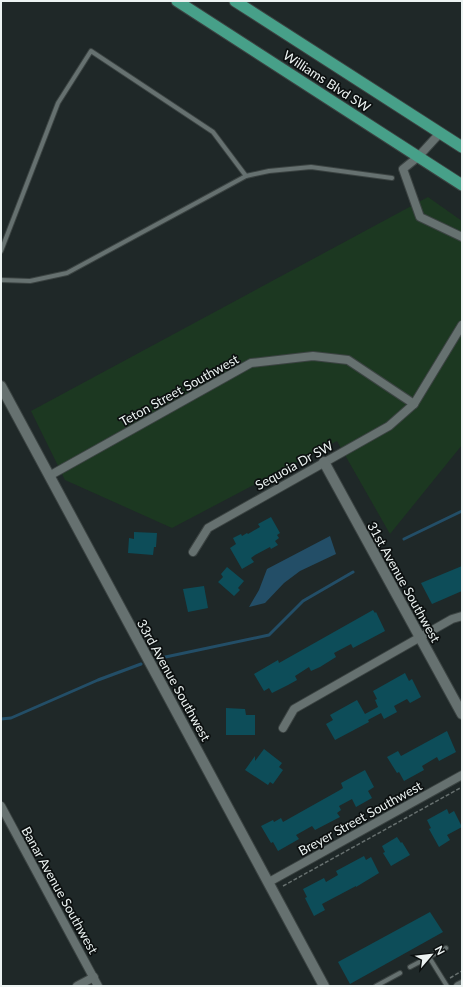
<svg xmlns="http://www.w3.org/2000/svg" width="463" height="987" viewBox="0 0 463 987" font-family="Lato,sans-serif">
  <rect width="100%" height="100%" fill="#1f2828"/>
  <polygon fill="#1c3821" points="428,197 462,221 462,445 390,534 337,441 172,528 65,480 31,411"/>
  <polygon fill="#234e67" points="330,536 336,554 300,571 284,583 265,603 249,607 259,590 267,569"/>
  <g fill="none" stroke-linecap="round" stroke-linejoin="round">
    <g stroke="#234e67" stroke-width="3">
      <polyline points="404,539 462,511"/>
      <polyline points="156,659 269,635 303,601 353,572"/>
      <polyline points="1,719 11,718 98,680 141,664"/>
    </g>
  </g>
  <g fill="#0d4d59">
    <polygon points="271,517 280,533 277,535 279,538 275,541 278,545 271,549 270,547 255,555 251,558 254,562 242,569 230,548 236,544 233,538 241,534 242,536 247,533 248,534 260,527 258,524"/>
    <polygon points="134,532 157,533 156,547 154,547 153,555 128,553 129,538 134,539"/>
    <polygon points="462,566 462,591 432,604 421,583"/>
    <polygon points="227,567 244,581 238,588 240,590 234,596 218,582 223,577 221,574"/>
    <polygon points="204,586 208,608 188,612 183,589"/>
    <polygon points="373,610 375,613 376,612 385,631 353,648 351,644 334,653 336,657 320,667 311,671 309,667 295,676 297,680 288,685 272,693 269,688 264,691 254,674 278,660 279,663"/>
    <polygon points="405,673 409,681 412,679 421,697 410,703 407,699 394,706 397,712 384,719 381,713 368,720 369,722 335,740 326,724 333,720 330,715 357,700 365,714 378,707 375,700 377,699 373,691"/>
    <polygon points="226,708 245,709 246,715 255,715 255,735 226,735"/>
    <polygon points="447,731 456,752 439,761 437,757 422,766 424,770 404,781 399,772 397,773 387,757 398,751 401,756"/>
    <polygon points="264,749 282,763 279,767 283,770 273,784 270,782 268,785 245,770 255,756 255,761"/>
    <polygon points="365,770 374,787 368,791 372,798 356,807 352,799 339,806 341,810 337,813 340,817 315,830 312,826 296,835 299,839 278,851 273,842 271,843 261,826 273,820 274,822 281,818 283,822 299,813 340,790 343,788 341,783"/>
    <polygon points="447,809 449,814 454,811 462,827 447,835 450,840 439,847 429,829 431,828 427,820"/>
    <polygon points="397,837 401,843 402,842 410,855 391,866 383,853 385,852 382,846"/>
    <polygon points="364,856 366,860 371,857 379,873 356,887 356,886 322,904 325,910 314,916 305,898 307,897 303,889 324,878 326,882 338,875 336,871"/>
    <polygon points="430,912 443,932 350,984 338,962"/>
  </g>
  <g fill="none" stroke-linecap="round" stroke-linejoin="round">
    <defs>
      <g id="service">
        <polyline points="246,176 269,171 311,167 392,178"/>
        <polyline points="1,251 58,103 91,51 213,132 246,176 67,273 30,281 1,280"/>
        <polyline points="446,948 429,957 447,986"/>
        <polyline points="410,967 429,957"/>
        <polyline points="376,986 400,973"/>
      </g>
      <g id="minor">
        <polyline points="440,133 418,157 403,169 420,217 462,237"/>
        <polyline points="49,476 251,363 313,356 348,360 414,404"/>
        <polyline points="193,552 208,528 389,426 414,404 462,325"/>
        <polyline points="283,728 294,709 452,619 462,616"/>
        <polyline points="1,806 98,986"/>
        <polyline points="269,882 462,775"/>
        <polyline points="77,986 94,977"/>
        <polyline points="458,986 462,984"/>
      </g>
      <g id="tertiary">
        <polyline points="1,386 324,986"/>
        <polyline points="324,462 462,714"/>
      </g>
      <g id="primary">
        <polyline points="177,1 462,185"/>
        <polyline points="235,1 462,147"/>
      </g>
    </defs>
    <use href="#service" stroke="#3b4342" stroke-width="6"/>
    <use href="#minor" stroke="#3b4342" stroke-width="10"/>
    <use href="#tertiary" stroke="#3b4342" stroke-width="12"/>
    <use href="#primary" stroke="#3b4342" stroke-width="13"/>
    <g stroke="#67706f" stroke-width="1.5" stroke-dasharray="4 2" stroke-linecap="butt">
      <polyline points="283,886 462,787"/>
      <polyline points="450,978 462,971"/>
    </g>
    <use href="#service" stroke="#667170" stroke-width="4"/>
    <use href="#minor" stroke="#667170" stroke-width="8"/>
    <use href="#tertiary" stroke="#667170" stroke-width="10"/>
    <use href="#primary" stroke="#47a089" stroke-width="11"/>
  </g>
  <g text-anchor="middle" stroke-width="3.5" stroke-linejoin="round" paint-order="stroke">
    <g font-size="13" fill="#ecf3f2" stroke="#0c1010">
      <text transform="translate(327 81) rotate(33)" y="5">Williams Blvd SW</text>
      <text transform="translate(179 390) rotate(-29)" y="5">Teton Street Southwest</text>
      <text transform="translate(294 465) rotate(-29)" y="5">Sequoia Dr SW</text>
      <text transform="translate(404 582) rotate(61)" y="5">31st Avenue Southwest</text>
      <text transform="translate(174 680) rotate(61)" y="5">33rd Avenue Southwest</text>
      <text transform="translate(360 818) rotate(-29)" y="5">Breyer Street Southwest</text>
      <text transform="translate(60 890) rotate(61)" y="5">Banar Avenue Southwest</text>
    </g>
  </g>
  <rect width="463" height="987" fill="none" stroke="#ecf3f2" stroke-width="4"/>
  <g transform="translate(431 955) rotate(62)" stroke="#0c1010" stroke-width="3" paint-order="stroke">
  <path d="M0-3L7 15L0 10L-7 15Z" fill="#ecf3f2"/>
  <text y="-6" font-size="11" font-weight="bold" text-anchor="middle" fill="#ecf3f2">N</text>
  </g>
</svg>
